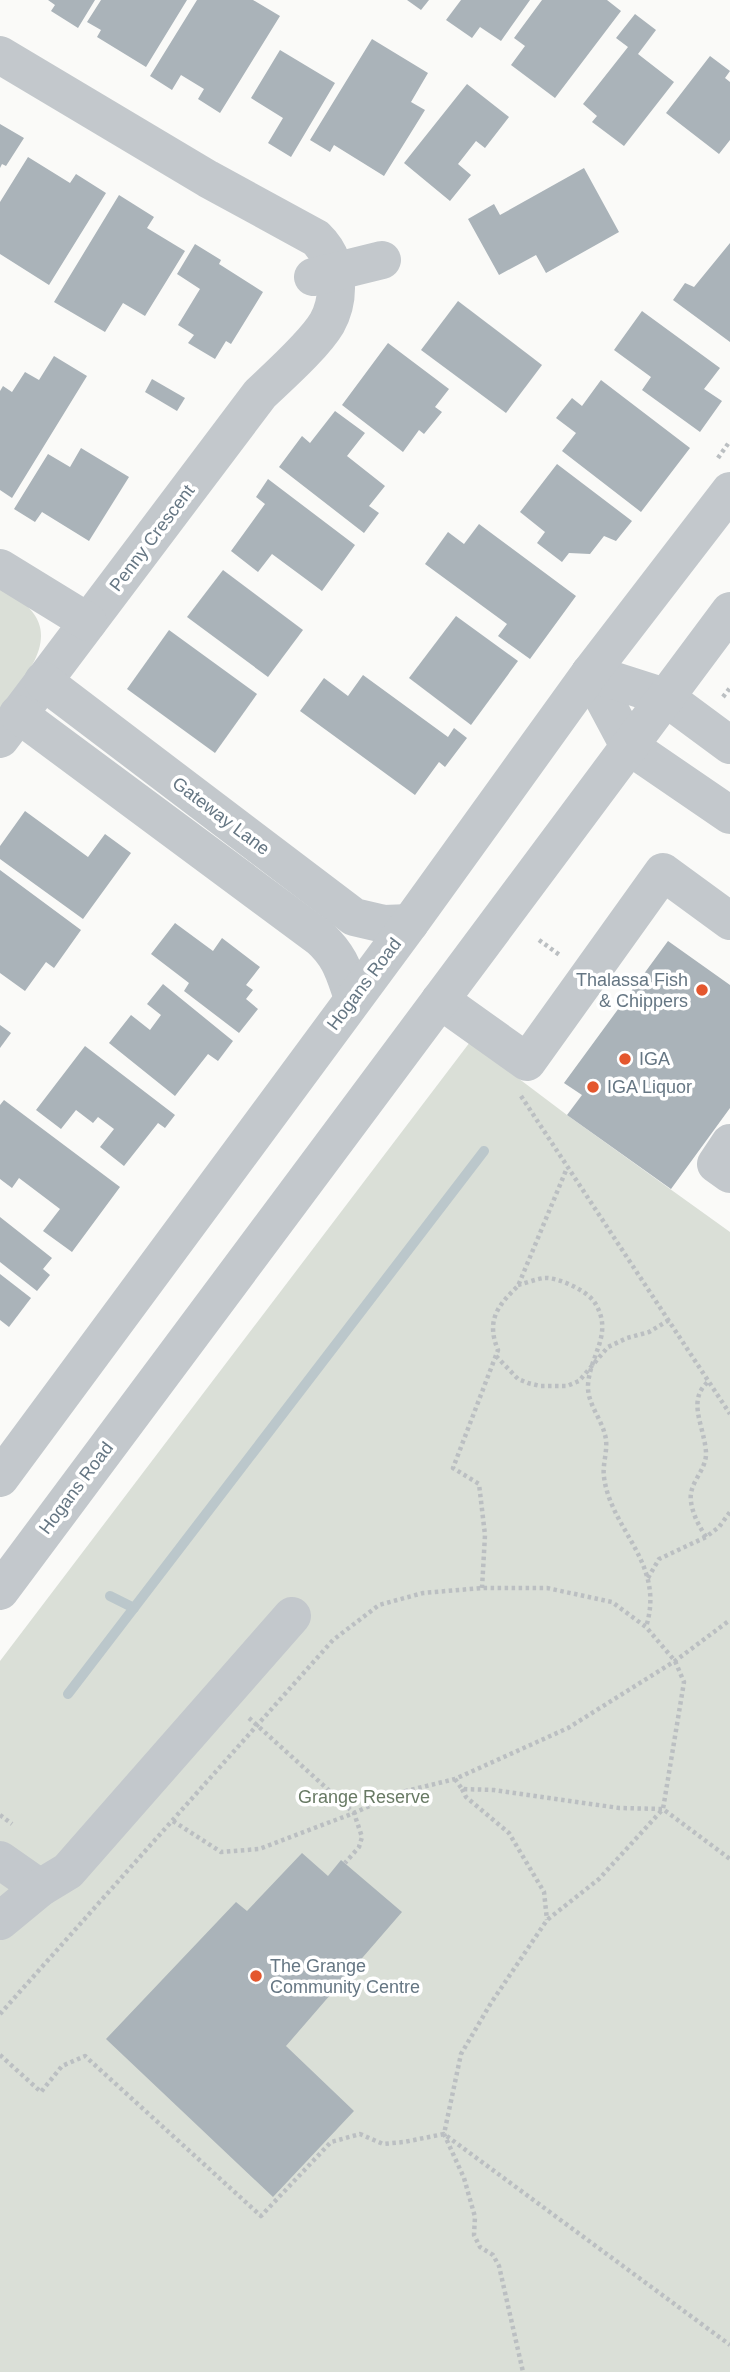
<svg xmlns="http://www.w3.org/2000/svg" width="730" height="2372" viewBox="0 0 730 2372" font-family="Arial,sans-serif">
  <rect width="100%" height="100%" fill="#fafaf8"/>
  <g fill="#dadfd7">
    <path d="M0,587c9,6 20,11 27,19 36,34 -6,75 -27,104z"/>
    <polygon points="470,1042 567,1115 730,1232 730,2372 0,2372 0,1661"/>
  </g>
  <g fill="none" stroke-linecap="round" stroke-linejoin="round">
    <g stroke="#bbc7cb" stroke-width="10">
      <polyline points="110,1596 134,1608"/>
      <polyline points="68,1694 484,1151"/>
    </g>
  </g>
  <g fill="#aab3b9">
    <polygon points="48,0 95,0 78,28 51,11 55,5"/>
    <polygon points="101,0 187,0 146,67 97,37 101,30 87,22"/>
    <polygon points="197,0 253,0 280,16 220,113 198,99 204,89 181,75 172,90 150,76"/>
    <polygon points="407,0 429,0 421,10"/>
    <polygon points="461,0 530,0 501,41 480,27 472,38 446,20"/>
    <polygon points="542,0 607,0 621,11 555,98 511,65 525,46 514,38"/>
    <polygon points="635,14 656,30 638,54 674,82 624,146 592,122 597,116 583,104 628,47 616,38"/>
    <polygon points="372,39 428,73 411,102 425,110 384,176 334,145 330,152 310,140"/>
    <polygon points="280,50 335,83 291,157 268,143 283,118 251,98"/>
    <polygon points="710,56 730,71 725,78 730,82 730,140 719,154 666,113"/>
    <polygon points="467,84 509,117 485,148 476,141 458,164 471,175 450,201 404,163"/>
    <polygon points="0,124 24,138 6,166 2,164 0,168"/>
    <polygon points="28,157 70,183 76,174 106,193 49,285 0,254 0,202"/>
    <polygon points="584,168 619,232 546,273 536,255 499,275 468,219 494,204 500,215"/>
    <polygon points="119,195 154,217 147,228 185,251 145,316 123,303 105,332 54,302"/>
    <polygon points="730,243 730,342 673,300 685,283 694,287"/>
    <polygon points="195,244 221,260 219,264 263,292 231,344 226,341 215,359 188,343 194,335 178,325 200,289 177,274"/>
    <polygon points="458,301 542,365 506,413 421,350"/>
    <polygon points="642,311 720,368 704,389 722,401 700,432 642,390 651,377 614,350"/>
    <polygon points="388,343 449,389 435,407 442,412 424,434 419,430 403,452 342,405"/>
    <polygon points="54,356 87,376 12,498 0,490 0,391 3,386 12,392 25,372 39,380"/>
    <polygon points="152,379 185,398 177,411 145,392"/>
    <polygon points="601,380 690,448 641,512 562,451 576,433 556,418 572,398 582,406"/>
    <polygon points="335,411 365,433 347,456 385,486 369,506 379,513 364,533 279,467 302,436 310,443"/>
    <polygon points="81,448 129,477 89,541 42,512 35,522 14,509 48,454 70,467"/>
    <polygon points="557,464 632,521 616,541 604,536 590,554 569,553 562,562 537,543 545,532 520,512"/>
    <polygon points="268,479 355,545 322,591 272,554 258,572 231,551 265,504 256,497"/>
    <polygon points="479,524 576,596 530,659 498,636 507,624 425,564 448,532 464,544"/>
    <polygon points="223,570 303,630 268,677 187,617"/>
    <polygon points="456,616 518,661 471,725 409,678"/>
    <polygon points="169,630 257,694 215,753 127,689"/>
    <polygon points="363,675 448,737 454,728 467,738 445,767 439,762 415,795 300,711 324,678 348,696"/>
    <polygon points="25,811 88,857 105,834 131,853 83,919 0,859 0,846"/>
    <polygon points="0,870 81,930 54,968 46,962 25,991 0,973"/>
    <polygon points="175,923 213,951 222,938 260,967 246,985 253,990 246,999 258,1009 239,1033 184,991 189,983 151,954"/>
    <polygon points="668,941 730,985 730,1108 671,1189 567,1115 582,1095 564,1083"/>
    <polygon points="163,984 233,1041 218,1061 208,1054 175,1096 109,1043 131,1015 150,1030 161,1015 147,1004"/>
    <polygon points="0,1025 11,1033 0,1048"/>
    <polygon points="85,1046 175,1115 165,1128 158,1123 124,1166 100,1147 114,1129 98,1117 93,1123 76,1110 61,1129 36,1110"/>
    <polygon points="4,1100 120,1187 72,1252 43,1231 60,1209 19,1178 12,1188 0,1179 0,1105"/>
    <polygon points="0,1217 52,1258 43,1269 50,1275 37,1291 0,1262"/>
    <polygon points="0,1274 31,1298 9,1327 0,1320"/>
    <polygon points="302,1853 328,1876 341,1860 402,1912 286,2046 354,2111 273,2197 106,2039 236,1902 247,1911"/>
  </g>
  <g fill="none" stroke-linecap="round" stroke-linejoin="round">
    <g stroke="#bbbfc2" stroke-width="4.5" stroke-dasharray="3.5 3.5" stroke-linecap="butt">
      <polyline points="718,458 730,441"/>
      <polyline points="723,697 730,688"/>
      <polyline points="539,940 561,956"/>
      <polyline points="617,995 625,1001"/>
      <polyline points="521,1096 730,1414"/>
      <path d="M518,1285c8,-2 18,-6 26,-7 14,-1 44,13 51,25 19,31 -5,51 -7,82 -1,18 13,33 17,50 4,13 -3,29 -1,42 7,54 62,86 42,150"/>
      <polyline points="496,1356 518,1379 528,1383 540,1386 567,1386 579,1381 608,1347 627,1338 649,1332 669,1320"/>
      <path d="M706,1537c-7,-11 -13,-22 -15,-35 -3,-20 16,-31 15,-50 -2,-27 -20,-52 3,-71"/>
      <polyline points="648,1578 659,1559 706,1537 719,1527 730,1512"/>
      <path d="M482,1588l3,-53 -6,-51 -26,-16 45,-118c-12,-29 -1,-44 20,-64l49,-118"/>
      <polyline points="249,1718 354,1813 362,1837 359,1847 345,1863"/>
      <polyline points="455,1779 462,1789 494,1790 619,1808 663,1809 730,1859"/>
      <polyline points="462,1789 466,1797 509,1833 544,1892 547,1920"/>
      <polyline points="0,1815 12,1824"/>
      <polyline points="173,1821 221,1852 259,1849 354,1813 398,1793 455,1779 568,1728 675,1661 730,1620"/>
      <polyline points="0,2014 333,1640 379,1605 423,1593 482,1588 547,1588 612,1602 646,1627 675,1661 684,1682 663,1809 599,1879 547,1920 491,2003 461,2054 444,2134 464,2178 475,2217 474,2235 480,2247 493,2255 499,2266 523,2372"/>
      <polyline points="0,2055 41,2092 62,2066 85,2056 261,2216 331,2142 360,2134 383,2144 404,2142 444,2134 730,2345"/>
    </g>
    <g stroke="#c3c8cc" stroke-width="38">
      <path d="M0,55l208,124 108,59c22,21 26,58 11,85 -13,22 -47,52 -67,71l-260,345"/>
      <polyline points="313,277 382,260"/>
      <polyline points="0,568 88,622"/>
      <polyline points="590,673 629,746 730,815"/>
      <polyline points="590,673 665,697 730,745"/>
      <polyline points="43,681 354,917 384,924 410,923"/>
      <path d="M18,714l302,224c21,19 24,35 33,60"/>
      <polyline points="440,1000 527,1062 663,872 730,921"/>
      <polyline points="730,1143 716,1164 730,1174"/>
      <polyline points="0,1478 410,923 590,673 730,491"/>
      <polyline points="0,1591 730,611"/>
      <polyline points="0,1860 40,1888"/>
      <polyline points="0,1921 40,1888 68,1871 292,1616"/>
    </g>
  </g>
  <g fill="#e4572e" stroke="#fff" stroke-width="2.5">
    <circle cx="702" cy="990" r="7"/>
    <circle cx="625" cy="1059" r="7"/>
    <circle cx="593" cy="1087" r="7"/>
    <circle cx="256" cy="1976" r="7"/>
  </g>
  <g text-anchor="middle" stroke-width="7" stroke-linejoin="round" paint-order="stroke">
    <g font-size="18" fill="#657683" stroke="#fff">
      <text transform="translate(152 538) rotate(-53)" y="6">Penny Crescent</text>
      <text transform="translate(221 816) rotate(37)" y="6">Gateway Lane</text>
      <text transform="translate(364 984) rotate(-53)" y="6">Hogans Road</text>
      <text transform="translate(76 1488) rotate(-53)" y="6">Hogans Road</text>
    </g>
    <g font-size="18" fill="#657683" stroke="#fff" text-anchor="start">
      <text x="688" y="986" text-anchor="end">Thalassa Fish<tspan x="688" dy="21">&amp; Chippers</tspan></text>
      <text x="639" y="1065">IGA</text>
      <text x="607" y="1093">IGA Liquor</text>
      <text x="270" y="1972">The Grange<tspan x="270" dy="21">Community Centre</tspan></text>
    </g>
    <g font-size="18" fill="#687a64" stroke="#fff">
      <text x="364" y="1803">Grange Reserve</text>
    </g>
  </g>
</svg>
